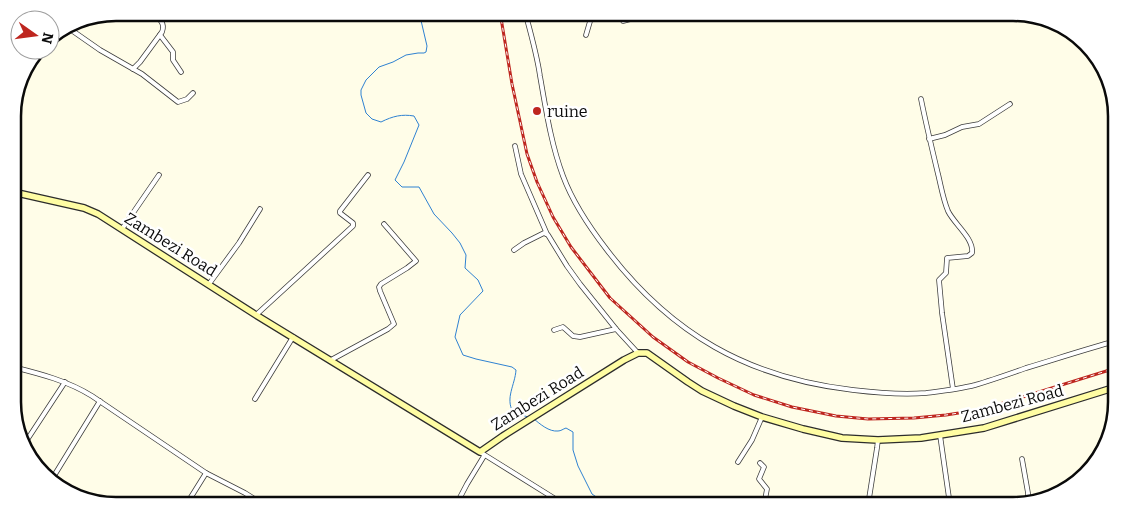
<svg xmlns="http://www.w3.org/2000/svg" width="1129" height="518" viewBox="0 0 1129 518" font-family="Bitter,serif">
  <rect width="100%" height="100%" fill="#fffde8"/>
  <g fill="none" stroke-linecap="round" stroke-linejoin="round">
    <g stroke="#2f82d1" stroke-width="1">
      <path d="M419,12l8,34 -1,6 -2,1h-6l-12,2 -13,7 -14,5 -13,13 -5,10v5l5,18 6,6 9,3c12,-6 21,-8 33,-6l5,9 -15,37 -9,18 7,7h17l15,27 18,19 8,10 6,12 -1,13 13,12 5,11 -23,24 -5,22 8,18 13,4 36,8 4,3c-1,15 -11,28 -3,42l15,5"/>
      <path d="M534,419c6,5 15,13 24,12 3,0 5,-2 8,-3l7,4v18l5,16 14,28 16,11"/>
    </g>
    <defs>
      <g id="street">
        <path d="M525,12c6,22 12,43 15,64 6,34 11,68 23,100 10,27 27,52 44,74 64,84 141,128 246,140 25,3 48,5 73,3 16,-2 34,-4 49,-8 17,-5 34,-11 51,-17 30,-9 60,-19 90,-27"/>
        <polyline points="623,21 657,12"/>
        <polyline points="67,27 100,50 142,74 178,102 187,99 193,93"/>
        <polyline points="160,35 173,52 173,60 181,72"/>
        <polyline points="586,35 591,18 591,12"/>
        <path d="M133,69l7,-7 22,-30c4,-10 -4,-14 -12,-20"/>
        <path d="M921,99c5,25 11,50 17,75 3,12 5,25 10,37 6,13 26,27 24,42l-4,3 -21,2 -1,15 -7,7 3,33 11,76"/>
        <polyline points="929,139 945,135 962,127 979,124 1010,104"/>
        <polyline points="515,146 521,174 547,234"/>
        <polyline points="122,229 159,175"/>
        <polyline points="514,250 524,243 544,233 548,235 567,266 580,284 616,329 638,353"/>
        <polyline points="209,284 239,243 260,209"/>
        <polyline points="256,315 353,226 353,223 340,213 340,211 368,175"/>
        <polyline points="554,330 563,327 573,336 580,337 616,329"/>
        <polyline points="331,360 388,329 394,324 380,291 379,287 381,284 407,268 416,261 384,224"/>
        <path d="M13,367c28,7 55,14 79,29l114,77 39,20 19,12"/>
        <polyline points="255,399 293,337"/>
        <polyline points="940,435 950,505"/>
        <polyline points="25,443 65,382"/>
        <polyline points="480,452 565,505"/>
        <polyline points="738,462 752,440 762,417"/>
        <polyline points="760,463 764,467 759,479 767,489 764,505"/>
        <polyline points="52,479 100,401"/>
        <polyline points="186,505 206,473"/>
        <polyline points="456,505 467,484 484,456"/>
        <polyline points="868,505 877,448 878,440"/>
        <polyline points="995,505 1013,503 1028,498 1028,493 1022,459"/>
      </g>
      <polyline id="secondary" points="13,192 84,208 98,214 256,315 480,452 503,436 624,360 638,353 647,353 688,382 702,391 734,406 762,417 803,429 842,438 878,440 921,438 984,428 1116,387"/>
    </defs>
    <use href="#street" stroke="#3d3d3d" stroke-width="5.5"/>
    <use href="#secondary" stroke="#2c2c2c" stroke-width="8"/>
    <use href="#street" stroke="#fff" stroke-width="4"/>
    <use href="#secondary" stroke="#fffda3" stroke-width="5.5"/>
    <defs>
      <polyline id="rail" points="500,12 512,84 527,154 537,182 553,217 571,247 610,298 653,337 688,362 718,378 754,395 792,407 836,416 868,419 914,418 946,415 984,409 1116,368"/>
    </defs>
    <use href="#rail" stroke="#be261f" stroke-width="3"/>
    <use href="#rail" stroke="#fff" stroke-width="1" stroke-dasharray="4" stroke-linecap="butt"/>
  </g>
  <circle fill="#be261f" stroke="#fff" stroke-width="2" cx="537" cy="111" r="5"/>
  <g text-anchor="middle" stroke-width="5" stroke-linejoin="round" paint-order="stroke">
    <g font-size="16" fill="#0a0a0a" stroke="#fff" text-anchor="start">
      <text x="547" y="117">ruine</text>
    </g>
    <g font-size="16" fill="#0a0a0a" stroke="#fff">
      <text transform="translate(171 244) rotate(32)" y="6">Zambezi Road</text>
      <text transform="translate(537 398) rotate(-32)" y="6">Zambezi Road</text>
      <text transform="translate(1012 403) rotate(-15)" y="6">Zambezi Road</text>
    </g>
  </g>
  <path d="M0 0H1129V518H0ZM116 21H1013A95 95 0 0 1 1108 116V402A95 95 0 0 1 1013 497H116A95 95 0 0 1 21 402V116A95 95 0 0 1 116 21Z" fill="#fff" fill-rule="evenodd"/>
  <path fill="none" stroke="#0a0a0a" stroke-width="2.5" d="M116 21H1013A95 95 0 0 1 1108 116V402A95 95 0 0 1 1013 497H116A95 95 0 0 1 21 402V116A95 95 0 0 1 116 21Z"/>
  <g transform="translate(35 35) rotate(104)"><circle r="24" fill="#ffffff" stroke="#9d9d9d"/>
  <path d="M0-4L9 19L0 12L-9 19Z" fill="#be261f"/>
  <text y="-8" font-size="14" font-weight="bold" text-anchor="middle" fill="#0a0a0a">N</text>
  </g>
</svg>
